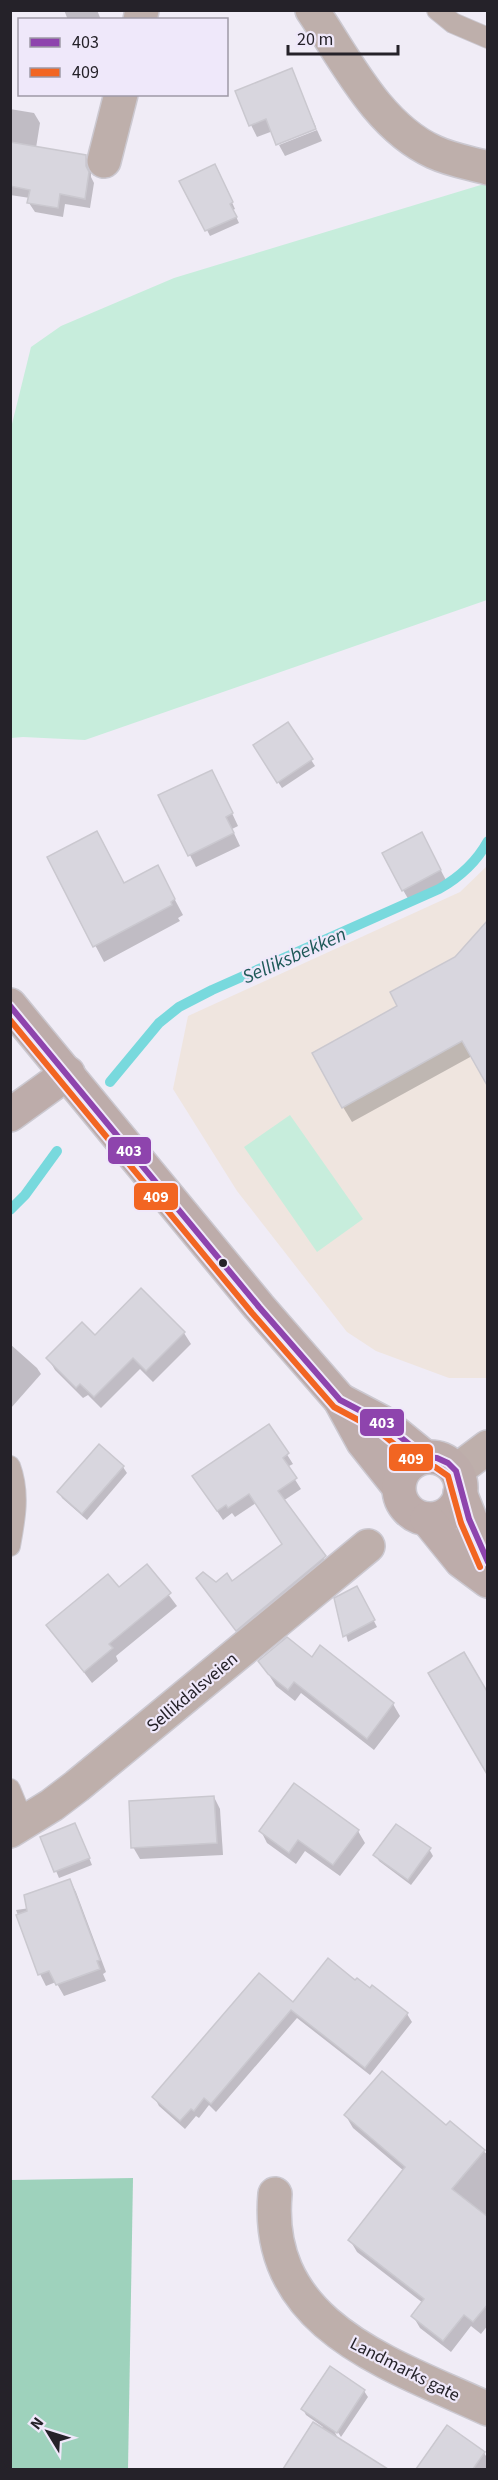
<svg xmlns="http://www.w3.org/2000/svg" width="498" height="2480" viewBox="0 0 498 2480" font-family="'Source Sans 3',sans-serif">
  <rect width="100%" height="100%" fill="#f0ecf6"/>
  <polygon fill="#efe5df" points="487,866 487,1378 449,1378 376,1351 347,1332 237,1191 173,1089 188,1016 460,892"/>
  <g fill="#c7eddc">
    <polygon points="484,184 488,186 487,600 85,740 23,737 11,738 10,432 31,347 61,326 174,278"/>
    <polygon points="290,1115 363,1219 317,1252 244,1147"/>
  </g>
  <polygon fill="#9ed2bc" points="133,2178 128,2469 11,2469 11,2180"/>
  <g fill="#0003">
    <polygon points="64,10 97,10 101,20 68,20"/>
    <polygon points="291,70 316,127 277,143 273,131 257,137 251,125"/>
    <polygon points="10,109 34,113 40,123 36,148 85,156 91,166 91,177 94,183 90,208 65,204 63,217 35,212 29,203 30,198 10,195"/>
    <polygon points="317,130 322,141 285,156 279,145"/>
    <polygon points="218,172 235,209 233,210 239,223 210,236 207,230"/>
    <polygon points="288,724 315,766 282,788 258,752"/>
    <polygon points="218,783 238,826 232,829 240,846 196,867 160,796"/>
    <polygon points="428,846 447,882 410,902 403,890"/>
    <polygon points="49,858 124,884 166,883 183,915 178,918 180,921 104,962"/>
    <polygon points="456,958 472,1056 352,1122 343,1107 399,1006"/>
    <polygon points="184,1333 191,1344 153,1382 140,1369 101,1408 88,1395 83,1398 55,1370 48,1358 95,1337"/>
    <polygon points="10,1344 37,1368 41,1374 11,1408"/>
    <polygon points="269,1426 293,1464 287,1467 301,1489 283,1501 330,1567 242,1639 198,1578 216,1584 232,1583 284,1544 256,1503 235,1517 232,1513 223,1520 200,1486"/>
    <polygon points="123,1467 127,1473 87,1520 62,1498 59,1492"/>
    <polygon points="147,1566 177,1606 116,1656 118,1661 92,1683 48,1625 118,1589"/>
    <polygon points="357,1588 377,1627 348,1642 336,1599"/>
    <polygon points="321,1648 393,1704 400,1716 374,1750 301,1693 295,1701 276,1686 260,1661 312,1659"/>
    <polygon points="214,1797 220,1809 223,1855 140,1859 133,1847"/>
    <polygon points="78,1831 92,1865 59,1878 42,1838"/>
    <polygon points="261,1831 358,1831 365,1843 340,1876 305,1851 296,1864 267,1843"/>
    <polygon points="429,1849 433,1856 411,1885 379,1861 375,1855"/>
    <polygon points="70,1880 76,1892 106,1972 103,1974 106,1981 64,1996 56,1982 46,1986 40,1974 16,1910 30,1908"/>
    <polygon points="356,1982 407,2014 412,2022 370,2075 297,2018 216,2112 209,2105 199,2118 196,2116 185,2129 159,2106 154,2097 294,2004"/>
    <polygon points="346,2116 446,2128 450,2123 488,2155 488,2325 481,2334 471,2326 451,2352 420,2328 413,2316 423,2303 357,2252 350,2240 404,2171 353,2128"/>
    <polygon points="364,2391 368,2397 341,2437 334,2426 332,2427 339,2440 385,2470 293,2470 323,2427 306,2415 303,2409"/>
    <polygon points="447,2427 484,2453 488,2459 486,2470 418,2470"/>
  </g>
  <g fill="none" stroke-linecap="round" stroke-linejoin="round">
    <g stroke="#78d9dd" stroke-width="10">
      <path d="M110,1082l49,-59 20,-16 33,-17 227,-101c21,-12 37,-26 49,-48"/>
      <polyline points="10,1210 25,1195 57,1151"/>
    </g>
  </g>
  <g fill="#d8d6de" stroke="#cac8cf" stroke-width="1.5">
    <polygon points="292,68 316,129 276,145 266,119 249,126 235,91"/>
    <polygon points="10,142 86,155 86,166 89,172 85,199 60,194 58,208 27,203 30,190 10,186"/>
    <polygon points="215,164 233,202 230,204 237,217 205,231 179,181"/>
    <polygon points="288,722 313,759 277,783 253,745"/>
    <polygon points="212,770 233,813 226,817 234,833 188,856 158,795"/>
    <polygon points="97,831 124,883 158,865 175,899 171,902 172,905 93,947 47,857"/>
    <polygon points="422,832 441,870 402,891 382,853"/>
    <polygon points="488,920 488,1087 462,1041 342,1108 312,1053 397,1006 390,992 455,957"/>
    <polygon points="141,1288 185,1332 146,1371 133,1358 94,1397 80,1384 76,1388 46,1358 82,1322 95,1335"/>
    <polygon points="269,1424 289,1453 283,1458 297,1478 278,1491 326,1556 236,1631 196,1578 203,1572 216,1582 227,1573 232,1581 282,1544 249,1494 228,1508 226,1505 217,1511 192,1476"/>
    <polygon points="99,1444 124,1466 82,1514 57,1492"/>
    <polygon points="147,1564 171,1593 109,1644 113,1648 84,1672 46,1625 108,1574 119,1587"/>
    <polygon points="357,1586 375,1620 343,1637 334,1598"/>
    <polygon points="287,1637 312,1657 320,1645 394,1703 367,1739 294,1682 288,1690 268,1674 258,1661"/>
    <polygon points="464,1652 488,1693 488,1776 428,1673"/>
    <polygon points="294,1783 359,1830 333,1865 298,1840 289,1853 259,1831"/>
    <polygon points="214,1796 217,1843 131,1848 129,1801"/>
    <polygon points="75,1823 90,1858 54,1872 40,1837"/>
    <polygon points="396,1824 431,1848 408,1880 373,1855"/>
    <polygon points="70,1879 100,1960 97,1961 100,1969 56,1985 49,1971 38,1975 16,1915 27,1911 24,1895"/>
    <polygon points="328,1958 355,1980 357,1978 370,1988 372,1985 408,2013 365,2068 291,2010 211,2104 204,2098 194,2111 191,2109 180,2121 152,2097 259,1973 293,2002"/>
    <polygon points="382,2071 446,2125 450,2121 485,2150 452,2189 488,2217 488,2304 473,2322 464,2315 443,2341 411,2316 424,2299 348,2240 405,2167 344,2115"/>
    <polygon points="330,2366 365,2390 337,2433 301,2409"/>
    <polygon points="313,2422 388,2469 283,2469"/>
    <polygon points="447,2425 485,2452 473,2469 416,2469"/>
  </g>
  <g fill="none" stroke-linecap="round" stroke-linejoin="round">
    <defs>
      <g id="lane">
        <polyline points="437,10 453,23 488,38"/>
        <path d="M10,1466c10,27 5,53 0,80"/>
        <polyline points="10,1789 24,1823"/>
      </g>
      <g id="street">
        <path d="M312,10c34,50 65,116 122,142 17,8 36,11 54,16"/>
        <polyline points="140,20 142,10"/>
        <polyline points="104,161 121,94"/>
        <polyline points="456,1471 488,1447"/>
        <polyline points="10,1831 52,1805 77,1786 368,1546"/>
        <path d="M275,2194c-12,132 116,170 213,215"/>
      </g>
      <g id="secondary">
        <polyline points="10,1005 259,1307 340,1400 363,1442 398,1486"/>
        <polyline points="10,1115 68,1073"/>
        <polyline points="340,1400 382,1422 425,1457"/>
        <circle cx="430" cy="1488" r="31"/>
        <polyline points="460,1493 488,1563"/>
        <polyline points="427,1519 461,1561 488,1581"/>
      </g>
    </defs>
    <use href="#lane" stroke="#cbc8d0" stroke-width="22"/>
    <use href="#street" stroke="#cbc8d0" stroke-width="36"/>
    <use href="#secondary" stroke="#cbc8d0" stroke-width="36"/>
    <use href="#lane" stroke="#beafab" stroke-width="20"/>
    <use href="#street" stroke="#beafab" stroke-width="33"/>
    <use href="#secondary" stroke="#bdacaa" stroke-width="33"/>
    <defs>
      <polyline id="bus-1" points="10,1006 259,1307 340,1400 382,1422 425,1457 437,1458 448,1463 456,1471 469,1519 488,1562"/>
      <polyline id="bus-2" points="10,1020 252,1313 334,1407 377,1430 420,1465 435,1467 448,1476 461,1523 480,1567"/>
    </defs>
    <use href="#bus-1" stroke="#efe8fa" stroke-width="10"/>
    <use href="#bus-2" stroke="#efe8fa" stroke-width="10"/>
    <use href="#bus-1" stroke="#8e44ad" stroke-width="6"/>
    <use href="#bus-2" stroke="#f26522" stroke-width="6"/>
  </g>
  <circle fill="#252229" stroke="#efe8fa" stroke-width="2" cx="223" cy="1263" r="5"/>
  <g text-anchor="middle" stroke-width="4.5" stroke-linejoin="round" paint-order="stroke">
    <g font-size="18" fill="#252229" stroke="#efe8fa">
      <text transform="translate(192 1692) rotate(-40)" y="6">Sellikdalsveien</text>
      <text transform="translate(405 2369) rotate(27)" y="6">Landmarks gate</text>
    </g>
    <g font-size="20" font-style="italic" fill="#1f5959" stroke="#efe8fa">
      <text transform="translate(294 955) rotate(-24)" y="7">Selliksbekken</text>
    </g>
  </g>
  <g stroke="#efe8fa" stroke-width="2">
    <rect x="107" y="1136" width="45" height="29" rx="6" fill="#8e44ad"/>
    <rect x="133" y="1182" width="46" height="29" rx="6" fill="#f26522"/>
    <rect x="359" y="1408" width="46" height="29" rx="6" fill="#8e44ad"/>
    <rect x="388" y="1443" width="46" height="29" rx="6" fill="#f26522"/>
  </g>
  <g font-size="16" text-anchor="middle" font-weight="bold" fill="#fff">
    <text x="129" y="1156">403</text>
    <text x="156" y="1202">409</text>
    <text x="382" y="1428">403</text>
    <text x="411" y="1464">409</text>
  </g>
  <rect width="498" height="2480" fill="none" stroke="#252229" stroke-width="24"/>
  <rect x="18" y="18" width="210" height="78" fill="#efe8fa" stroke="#9e99a6" stroke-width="1.5"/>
  <rect x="30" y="38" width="30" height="9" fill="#8e44ad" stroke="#9e99a6" stroke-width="1.5"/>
  <text x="72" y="48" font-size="18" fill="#252229">403</text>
  <rect x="30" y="68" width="30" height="9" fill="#f26522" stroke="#9e99a6" stroke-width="1.5"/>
  <text x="72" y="78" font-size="18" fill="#252229">409</text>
  <g transform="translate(48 2432) rotate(308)" stroke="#efe8fa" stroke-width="4.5" paint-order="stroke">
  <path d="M0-4.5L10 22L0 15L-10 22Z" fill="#252229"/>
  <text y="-9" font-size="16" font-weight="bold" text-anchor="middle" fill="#252229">N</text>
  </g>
  <path d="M288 45v9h110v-9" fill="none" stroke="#252229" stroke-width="3"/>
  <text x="297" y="45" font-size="18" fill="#252229" stroke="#efe8fa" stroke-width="4.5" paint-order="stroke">20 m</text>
</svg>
